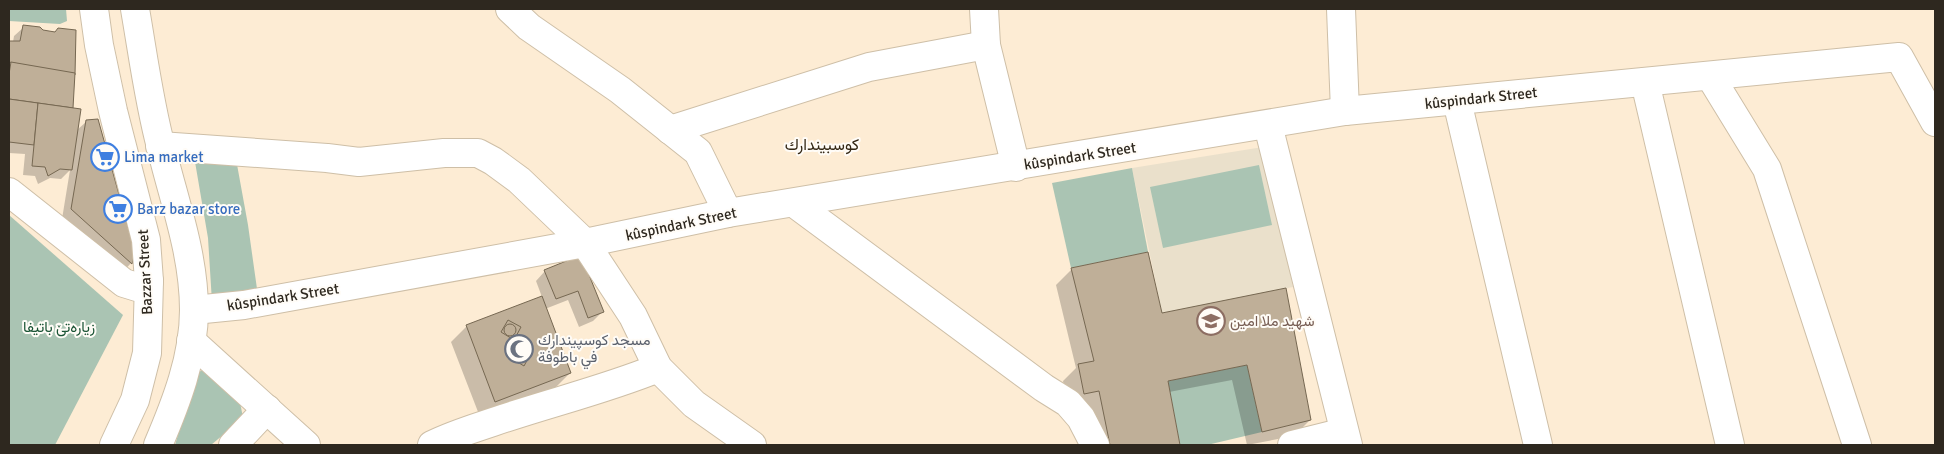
<svg xmlns="http://www.w3.org/2000/svg" width="1944" height="454" viewBox="0 0 1944 454" font-family="Signika,Vazirmatn,sans-serif">
  <rect width="100%" height="100%" fill="#fdecd4"/>
  <polygon fill="#eae0cb" points="1263,147 1293,287 1162,313 1132,168"/>
  <g fill="#aac4b3">
    <polygon points="9,9 66,9 67,21 60,24 9,21"/>
    <polygon points="194,156 236,159 248,225 258,296 212,302 208,238"/>
    <polygon points="1259,165 1272,225 1163,248 1150,187"/>
    <polygon points="1132,168 1148,252 1071,268 1052,183"/>
    <polygon points="9,215 123,315 55,445 9,445"/>
    <polygon points="1247,365 1262,432 1207,445 1180,445 1168,381"/>
    <polygon points="208,368 239,397 243,418 211,445 175,445 196,373"/>
  </g>
  <g fill="#0003">
    <polygon points="24,27 71,109 76,131 87,121 134,252 131,263 122,273 62,219 70,170 61,179 50,178 38,184 35,176 23,175 25,154 9,153 9,42 13,42 14,36"/>
    <polygon points="580,257 602,312 593,321 579,327 568,300 545,309 570,373 554,389 480,417 451,342 467,326 542,297 536,281 545,271"/>
    <polygon points="1072,269 1161,314 1285,290 1310,420 1294,436 1247,445 1232,380 1169,392 1179,445 1091,445 1068,409 1063,381 1076,368 1056,285"/>
  </g>
  <g fill="#bfaf98" stroke="#766852">
    <polygon points="23,25 40,27 43,30 55,32 58,28 76,30 75,75 9,62 9,41 20,41"/>
    <polygon points="11,62 75,73 73,108 9,99 9,74"/>
    <polygon points="9,99 38,103 34,145 9,142"/>
    <polygon points="38,103 81,109 72,170 60,169 48,176 45,167 32,166"/>
    <polygon points="98,119 135,252 132,264 71,209 86,120"/>
    <polygon points="1148,252 1162,313 1286,288 1311,420 1262,432 1247,365 1168,381 1180,445 1110,445 1099,391 1084,394 1078,364 1094,361 1071,268"/>
    <polygon points="581,255 604,312 588,318 578,291 556,299 544,270"/>
    <polygon points="542,296 571,373 495,402 466,325"/>
    <polygon points="508,320 521,327 514,340 501,332"/>
    <circle cx="510" cy="330" r="6"/>
    <polygon points="518,345 531,353 524,366 511,358"/>
    <circle cx="520" cy="356" r="6"/>
  </g>
  <g fill="none" stroke-linecap="round" stroke-linejoin="round">
    <defs>
      <g id="minor">
        <polyline points="510,9 529,27 620,90 698,152 728,213"/>
        <polyline points="984,9 986,45 1016,167"/>
        <polyline points="1341,9 1345,111"/>
        <polyline points="1710,76 1767,169 1857,445"/>
        <polyline points="1645,82 1730,445"/>
        <polyline points="1457,101 1538,445"/>
        <polyline points="1268,125 1348,445"/>
        <polyline points="670,130 869,67 986,45"/>
        <polyline points="160,146 327,158 359,162 444,153 478,153 493,161 519,180 585,243 633,316 658,368 694,404 752,445"/>
        <polyline points="9,192 124,283 137,287 149,281"/>
        <polyline points="794,203 1044,388 1068,403 1081,418 1095,445"/>
        <polyline points="194,310 244,305 585,243 728,213 1345,111 1899,57 1935,122"/>
        <polyline points="191,341 306,445"/>
        <polyline points="233,445 267,409"/>
        <path d="M432,445c20,-10 40,-16 61,-23 55,-19 111,-32 165,-54"/>
        <polyline points="1292,445 1344,432"/>
      </g>
      <g id="highway">
        <polyline points="94,9 99,45 113,111 146,240 149,281 147,353 135,400 114,445"/>
        <path d="M135,9c8,46 14,93 26,138 13,54 33,107 33,163 0,47 -18,93 -36,135"/>
      </g>
    </defs>
    <use href="#minor" stroke="#cebfa7" stroke-width="30"/>
    <use href="#highway" stroke="#cebfa7" stroke-width="30"/>
    <use href="#minor" stroke="#fff" stroke-width="28"/>
    <use href="#highway" stroke="#fff" stroke-width="28"/>
  </g>
  <defs>
    <symbol id="supermarket-ring" viewBox="-11 -11 22 22"><circle r="9.5" fill="#fffcf7" stroke="#3f7fe0" stroke-width="1.5"/><path d="M-6-5.5h2.5l.6 2H6L4.5 2H-2.5L-4.4-4H-6ZM-1.5 3.2a1.3 1.3 0 1 0 .1 0ZM3 3.2a1.3 1.3 0 1 0 .1 0Z" fill="#3f7fe0"/></symbol>
    <symbol id="school-ring" viewBox="-11 -11 22 22"><circle r="9.5" fill="#fffcf7" stroke="#8d6e63" stroke-width="1.5"/><path d="M0-5L7-2L0 1L-7-2ZM-4 1L0 2.5L4 1V4Q0 6-4 4Z" fill="#8d6e63"/></symbol>
    <symbol id="mosque-ring" viewBox="-11 -11 22 22"><circle r="9.5" fill="#fffcf7" stroke="#6b7280" stroke-width="1.5"/><path d="M3.5-4.9A6 6 0 1 0 3.5 4.9A5 5 0 1 1 3.5-4.9Z" fill="#6b7280"/></symbol>
  </defs>
  <g fill-rule="evenodd">
    <use href="#supermarket-ring" x="89" y="141" width="32" height="32"/>
    <use href="#supermarket-ring" x="102" y="193" width="32" height="32"/>
    <use href="#school-ring" x="1195" y="305" width="32" height="32"/>
    <use href="#mosque-ring" x="503" y="333" width="32" height="32"/>
  </g>
  <g text-anchor="middle" stroke-width="4" stroke-linejoin="round" paint-order="stroke">
    <g font-size="15" fill="#2e281f" stroke="#fffcf7">
      <text transform="translate(1481 98) rotate(-6)" y="5">kûspindark Street</text>
      <text transform="translate(1080 156) rotate(-9)" y="5">kûspindark Street</text>
      <text transform="translate(681 224) rotate(-12)" y="5">kûspindark Street</text>
      <text transform="translate(145 272) rotate(-93)" y="5">Bazzar Street</text>
      <text transform="translate(283 297) rotate(-9)" y="5">kûspindark Street</text>
    </g>
    <g font-size="15" fill="#366cbe" stroke="#fffcf7" text-anchor="start">
      <text x="124" y="162">Lima market</text>
      <text x="137" y="214">Barz bazar store</text>
    </g>
    <g font-size="15" fill="#785e54" stroke="#fffcf7" text-anchor="start">
      <text x="1230" y="326">شهيد ملا امين</text>
    </g>
    <g font-size="15" fill="#185233" stroke="#fffcf7">
      <text x="59" y="332">زياره‌تێ باتيفا</text>
    </g>
    <g font-size="15" fill="#5b616d" stroke="#fffcf7" text-anchor="start">
      <text x="538" y="345">مسجد كوسپيندارك<tspan x="538" dy="17">في باطوفة</tspan></text>
    </g>
    <g font-size="16" fill="#332714" stroke="#fffcf7">
      <text x="822" y="150">كوسبيندارك</text>
    </g>
  </g>
  <rect width="1944" height="454" fill="none" stroke="#2e281f" stroke-width="20"/>
</svg>
